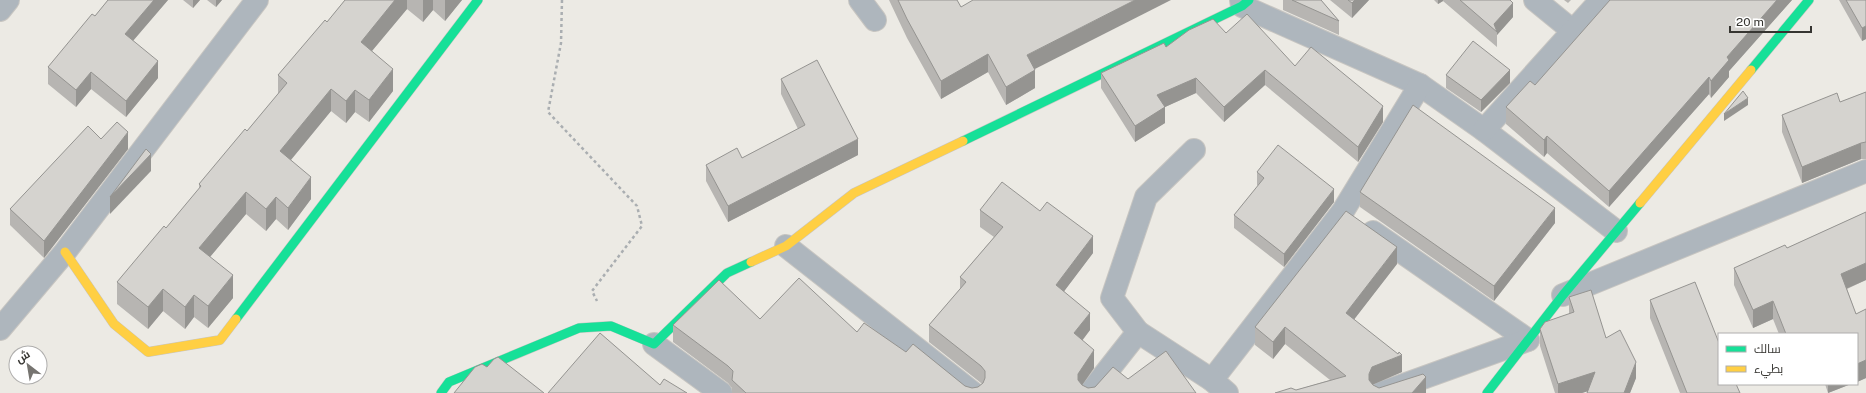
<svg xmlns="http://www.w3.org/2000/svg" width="1866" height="393" viewBox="0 0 1866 393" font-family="'Public Sans',Cairo,sans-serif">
  <rect width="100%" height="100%" fill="#eceae4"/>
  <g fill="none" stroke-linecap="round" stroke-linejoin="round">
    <defs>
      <g id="street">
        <polyline points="860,0 875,20"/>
        <polyline points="1241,0 1242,6 1420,85 1484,130 1616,231"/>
        <polyline points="1535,0 1573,31"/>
        <polyline points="0,10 8,0"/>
        <polyline points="1484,130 1601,0"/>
        <polyline points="1373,232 1528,340"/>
        <polyline points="786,246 973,393"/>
        <polyline points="1563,295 1866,171"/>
        <polyline points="0,329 65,252 257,0"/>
        <polyline points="1138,332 1112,298 1146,197 1194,150"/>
        <polyline points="654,344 721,393"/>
        <polyline points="1212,380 1343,211 1420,85"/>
        <polyline points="1090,393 1138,332 1212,380 1227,393"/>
        <polyline points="1381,393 1528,340"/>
      </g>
      <g id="fast">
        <polyline points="1751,70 1809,0"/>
        <polyline points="963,141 1242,6 1249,0"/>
        <polyline points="236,319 478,0"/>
        <polyline points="441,393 449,382 579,328 611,326 654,344 727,273 751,262"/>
        <polyline points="1487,393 1563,295 1640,203"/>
      </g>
      <g id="slow">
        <polyline points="1640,203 1751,70"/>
        <polyline points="65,252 114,324 148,352 220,340 236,319"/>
        <polyline points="751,262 786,246 854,193 963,141"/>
      </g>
    </defs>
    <use href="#street" stroke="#c7c5c1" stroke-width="24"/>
    <use href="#fast" stroke="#c7c5c1" stroke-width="10"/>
    <use href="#slow" stroke="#c7c5c1" stroke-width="10"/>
    <polyline stroke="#aaaeb1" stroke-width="2.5" stroke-dasharray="3 3" stroke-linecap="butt" points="562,0 561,43 548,112 637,206 642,226 592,291 597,301"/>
    <use href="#street" stroke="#aeb6bd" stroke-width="22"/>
    <use href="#fast" stroke="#16e098" stroke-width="9"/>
    <use href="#slow" stroke="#ffcf43" stroke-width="9"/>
  </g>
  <g fill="#b7b5b2">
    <polygon points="108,0 168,0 133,41 158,78 126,117 91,89 76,107 48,84 48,67 95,16"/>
    <polygon points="183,0 200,0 193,8"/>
    <polygon points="207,0 222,0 216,7"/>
    <polygon points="345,0 462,0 445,21 433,10 423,22 407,9 372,51 393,91 369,122 355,112 346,123 331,111 291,160 311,199 288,230 276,219 266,231 246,214 210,257 233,298 208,328 194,317 185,329 163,311 148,329 117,304 117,282 166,228 199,189 199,184 247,131 278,94 278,75 327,22"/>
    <polygon points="889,0 957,0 961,7 1035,69 1035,88 1006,105 988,72 941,99 907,38"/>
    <polygon points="1283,0 1321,0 1339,21 1339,35 1283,10"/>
    <polygon points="1330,0 1369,0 1352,18"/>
    <polygon points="1434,0 1510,0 1513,17 1497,35 1497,47 1443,1 1438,4"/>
    <polygon points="1564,0 1571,0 1568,3"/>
    <polygon points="1610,0 1792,0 1729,71 1729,77 1711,98 1709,94 1609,207 1547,153 1544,157 1506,124 1506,107 1535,85"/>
    <polygon points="1839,0 1866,0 1866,39 1862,41"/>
    <polygon points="1166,47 1295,66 1383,122 1358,162 1265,85 1224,122 1196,93 1165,107 1165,123 1135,142 1101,88 1101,73"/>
    <polygon points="1446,75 1510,83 1481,112 1446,88"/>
    <polygon points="781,79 858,155 728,222 706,181 706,165 742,158 798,129 781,94"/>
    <polygon points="1866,92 1866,159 1861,159 1802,183 1782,132 1782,115 1840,102"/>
    <polygon points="101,139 128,149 44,258 10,225 10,209"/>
    <polygon points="1257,172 1334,202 1284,267 1234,228 1234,215 1258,186 1257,185"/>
    <polygon points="1360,192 1555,223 1494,301 1360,207"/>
    <polygon points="980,210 1093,253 1064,291 1090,330 1082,341 1094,368 1082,385 1088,388 1095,387 1128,379 1196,393 732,393 732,388 728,383 673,342 673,325 760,319 857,332 906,352 965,386 972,388 978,387 982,384 981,383 929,342 929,325 960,289 960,277 994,237 980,227"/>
    <polygon points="1866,212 1866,280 1847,289 1856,314 1866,309 1866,378 1857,382 1857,334 1779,334 1773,319 1753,328 1734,285 1734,268 1787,248"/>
    <polygon points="1397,264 1354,319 1402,372 1372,384 1373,385 1379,388 1426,393 1296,390 1330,380 1285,344 1273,359 1255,345 1255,327"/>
    <polygon points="1569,297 1606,338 1636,378 1630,393 1587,393 1588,391 1582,393 1555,393 1540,346 1540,329 1569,314"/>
    <polygon points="1650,300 1719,384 1740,393 1680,393 1650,318"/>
    <polygon points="1825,384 1851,384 1828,393"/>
  </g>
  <g fill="#959491">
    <polygon points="154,0 168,0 125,50 125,34"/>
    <polygon points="193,0 200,0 193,8"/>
    <polygon points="216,0 222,0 216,7"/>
    <polygon points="395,0 407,0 407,9 361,64 361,42"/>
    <polygon points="423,0 433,0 433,10 423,22"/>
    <polygon points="445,0 462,0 445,21"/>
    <polygon points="1135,0 1171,0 1027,73 1027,55"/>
    <polygon points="1355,0 1369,0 1352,18 1352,3"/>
    <polygon points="1438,0 1443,0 1443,1 1438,4"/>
    <polygon points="1777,0 1792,0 1729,71 1729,77 1711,98 1711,81 1727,57"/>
    <polygon points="1513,3 1513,17 1497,35 1497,32 1494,24"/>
    <polygon points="1866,26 1866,39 1862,41 1862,28"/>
    <polygon points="988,54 988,72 941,99 941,81"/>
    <polygon points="158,61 158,78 126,117 126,101"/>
    <polygon points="393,69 393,91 369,122 369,100"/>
    <polygon points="1035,70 1035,88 1006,105 1006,87"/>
    <polygon points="1265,70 1265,85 1224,122 1224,107"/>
    <polygon points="1510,70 1510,83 1481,112 1481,100"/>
    <polygon points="91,72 91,89 76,107 76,90"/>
    <polygon points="1709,77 1709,94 1609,207 1609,191"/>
    <polygon points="1196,78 1196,93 1165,107 1165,123 1135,142 1135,126 1157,95"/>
    <polygon points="331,89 331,111 280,173 280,151"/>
    <polygon points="355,90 355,112 346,123 346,101"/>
    <polygon points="1748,98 1748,105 1724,121 1724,114"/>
    <polygon points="1383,106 1383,122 1358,162 1358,147"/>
    <polygon points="128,132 128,149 44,258 44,241"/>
    <polygon points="1547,136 1547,153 1544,157 1544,140"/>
    <polygon points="858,139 858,155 728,222 728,206"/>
    <polygon points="1861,143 1861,159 1802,183 1802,167"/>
    <polygon points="151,154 151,171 110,214 110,197"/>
    <polygon points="311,177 311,199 288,230 288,208"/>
    <polygon points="1334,189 1334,202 1284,267 1284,254"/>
    <polygon points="246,192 246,214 199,270 199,248"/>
    <polygon points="276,197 276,219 266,231 266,209"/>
    <polygon points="1555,208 1555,223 1494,301 1494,286"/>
    <polygon points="1093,236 1093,253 1056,302 1056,285"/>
    <polygon points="1397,247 1397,264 1346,330 1346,313"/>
    <polygon points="1866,263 1866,280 1841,291 1841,274"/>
    <polygon points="233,275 233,298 208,328 208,306"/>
    <polygon points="163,289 163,311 148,329 148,307"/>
    <polygon points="194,295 194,317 185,329 185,307"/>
    <polygon points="1773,301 1773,319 1753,328 1753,310"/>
    <polygon points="1090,313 1090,330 1074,351 1074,333"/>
    <polygon points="1285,327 1285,344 1273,359 1273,342"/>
    <polygon points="1094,350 1094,368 1078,391 1078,374"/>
    <polygon points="1402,355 1402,372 1372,385 1369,391 1369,374 1372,367"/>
    <polygon points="1866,360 1866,378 1857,382 1857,364"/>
    <polygon points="1636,362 1636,378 1630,393 1624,393"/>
    <polygon points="1595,372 1595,389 1582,393 1558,393 1558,384"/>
    <polygon points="1426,377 1426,393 1412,393"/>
    <polygon points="1828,384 1851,384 1828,393"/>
  </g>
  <g fill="#d5d3cf" stroke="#959491">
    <polygon points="108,0 154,0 125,34 158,61 126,101 91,72 76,90 48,67 92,14 95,16"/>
    <polygon points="345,0 395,0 361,42 393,69 369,100 355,90 346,101 331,89 280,151 311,177 288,208 276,197 266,209 246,192 199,248 233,275 208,306 194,295 185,307 163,289 148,307 117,282 164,226 166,228 201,186 199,184 245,129 247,131 287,83 278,75 325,20 327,22"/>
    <polygon points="898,0 957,0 961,7 973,0 1135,0 1027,55 1035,70 1006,87 988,54 941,81 907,19"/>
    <polygon points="1292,0 1321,0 1339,21"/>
    <polygon points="1348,0 1355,0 1352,3"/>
    <polygon points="1460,0 1510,0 1513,3 1494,24 1497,32"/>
    <polygon points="1610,0 1777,0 1727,57 1729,60 1711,81 1709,77 1609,191 1547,136 1544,140 1506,107 1530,81 1535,85"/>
    <polygon points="1846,0 1866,0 1866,26 1862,28"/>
    <polygon points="1247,14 1295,66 1311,47 1383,106 1358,147 1265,70 1224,107 1196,78 1157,95 1165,107 1135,126 1101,73 1164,43 1166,47 1189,30 1213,19 1226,33"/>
    <polygon points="1473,41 1510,70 1481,100 1446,75"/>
    <polygon points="817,60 858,139 728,206 706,165 737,148 742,158 805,125 781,79"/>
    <polygon points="1743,91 1748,98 1724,114"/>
    <polygon points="1866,92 1866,142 1861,143 1802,167 1782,115 1837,93 1840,102"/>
    <polygon points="1413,105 1555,208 1494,286 1360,192"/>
    <polygon points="117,122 128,132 44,241 10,209 88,126 101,139"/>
    <polygon points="1278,145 1334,189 1284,254 1234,215 1264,178 1257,172"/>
    <polygon points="146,149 151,154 110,197"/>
    <polygon points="1002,182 1040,211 1047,202 1093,236 1056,285 1090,313 1074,333 1094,350 1078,374 1078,380 1082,385 1088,388 1095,387 1113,367 1128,379 1166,351 1196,393 746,393 732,380 733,371 728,366 673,325 719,280 760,319 799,278 857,332 864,323 906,352 913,344 965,386 972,388 978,387 983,383 985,378 985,371 981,366 929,325 966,282 960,277 1003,227 980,210"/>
    <polygon points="1346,211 1397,247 1346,313 1398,354 1399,352 1402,355 1372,367 1369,374 1369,380 1373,385 1379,388 1423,374 1426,377 1412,393 1275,393 1291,388 1296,390 1346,376 1285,327 1273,342 1255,327"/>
    <polygon points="1866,212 1866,263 1841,274 1856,314 1866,309 1866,360 1857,364 1857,334 1786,334 1773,301 1753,310 1734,268 1785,245 1787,248"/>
    <polygon points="1695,282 1719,343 1719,384 1736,384 1740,393 1687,393 1650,300"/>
    <polygon points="1591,290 1606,338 1620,330 1636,362 1624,393 1587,393 1595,372 1558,384 1540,329 1545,322 1574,312 1569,297"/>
    <polygon points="600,333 660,385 664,379 687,393 548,393"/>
    <polygon points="498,357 544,393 454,393 475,367 482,364 487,367 494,359"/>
  </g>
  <rect x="1718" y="333" width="140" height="52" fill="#ffffff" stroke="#afaead"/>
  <rect x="1726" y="346" width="20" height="6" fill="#16e098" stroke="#afaead"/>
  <text x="1754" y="353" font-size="12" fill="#363531">سالك</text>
  <rect x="1726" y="366" width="20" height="6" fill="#ffcf43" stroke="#afaead"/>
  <text x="1754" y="373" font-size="12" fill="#363531">بطيء</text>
  <g transform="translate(28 365) rotate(329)"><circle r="19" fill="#ffffff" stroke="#afaead"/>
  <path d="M0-3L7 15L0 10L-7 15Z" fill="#767470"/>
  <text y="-6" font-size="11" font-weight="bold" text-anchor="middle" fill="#363531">ش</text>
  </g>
  <path d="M1730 26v6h81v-6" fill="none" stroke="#363531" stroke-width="2"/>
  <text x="1736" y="26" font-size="12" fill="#363531" stroke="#ffffff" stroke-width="3" paint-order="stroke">20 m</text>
</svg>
